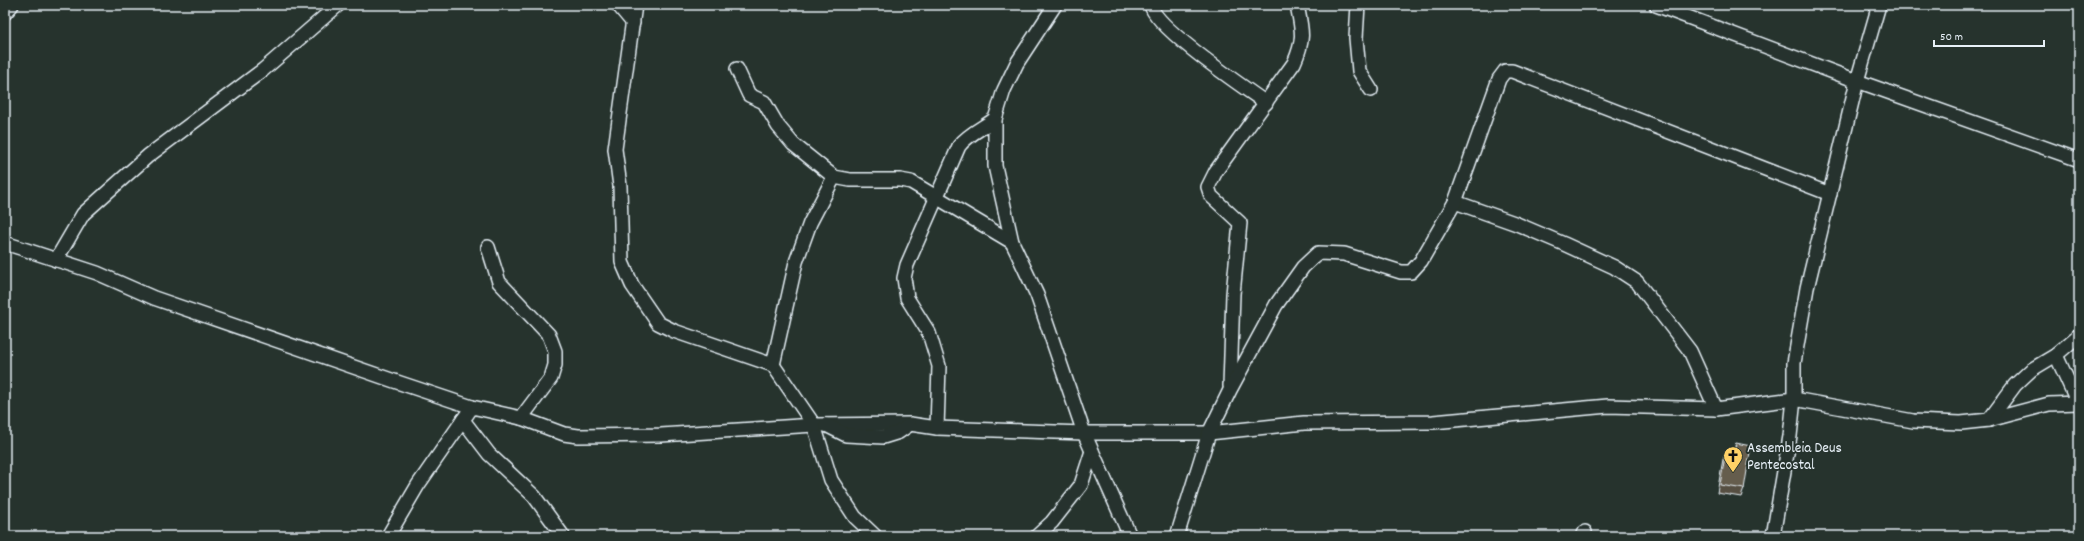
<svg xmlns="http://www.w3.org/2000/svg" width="2084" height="541" viewBox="0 0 2084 541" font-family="Dekko,sans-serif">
  <rect width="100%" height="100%" fill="#26332d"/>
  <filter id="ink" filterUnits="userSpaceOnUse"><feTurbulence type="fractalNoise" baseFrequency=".025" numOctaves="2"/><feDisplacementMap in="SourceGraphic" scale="8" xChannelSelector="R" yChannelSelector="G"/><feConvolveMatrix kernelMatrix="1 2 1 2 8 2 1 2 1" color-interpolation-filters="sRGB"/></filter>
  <g filter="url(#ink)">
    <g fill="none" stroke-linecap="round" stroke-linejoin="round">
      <defs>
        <g id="minor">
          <polyline points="618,5 633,23"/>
          <polyline points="635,5 615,149 620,186 622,262 632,285 658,323 674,331 773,365 814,425 831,480 855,517 875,536"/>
          <polyline points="1055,5 1017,63 1004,90 995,119 995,166 1012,242 1037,295 1084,433 1130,536"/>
          <path d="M1151,5c3,22 94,83 115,98"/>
          <polyline points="1358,5 1356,38 1359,71 1371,90"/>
          <polyline points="1656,5 1857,81 2079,160"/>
          <polyline points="5,13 12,5"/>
          <polyline points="737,69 749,95 764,102 778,126 793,144 834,177 850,180 900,180 911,182 1012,242"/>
          <polyline points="1455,202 1517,224 1564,244 1614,267 1637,282 1690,351 1716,409"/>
          <polyline points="5,243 97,273 154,298 400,383 472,407 521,418 564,434 578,436 661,435 814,425 910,424 937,428 1084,433 1209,433 1304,423 1433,422 1608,406 1716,409 1794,399 1913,421 1961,423 1989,420 2049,404 2079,403"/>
          <polyline points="488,247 499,282 549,335 555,351 555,365 551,378 521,418"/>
          <polyline points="56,260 83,214 112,188 148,156 263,70 338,5"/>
          <polyline points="2056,355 2078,403"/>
          <polyline points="773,365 796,262 810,223 834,177"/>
          <path d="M1230,386l3,-92 7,-71 -29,-27 -3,-9 8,-16 78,-108c11,-24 8,-33 3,-58"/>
          <polyline points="463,420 489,454 534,496 563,536"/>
          <polyline points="1989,420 2015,385 2031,370 2056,355 2079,335"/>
          <polyline points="826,425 846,435 883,437 899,432 909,425"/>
          <path d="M937,428l2,-62 -10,-33 -22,-35 -3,-20 3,-13 52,-119c9,-12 24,-18 36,-27"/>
          <polyline points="388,536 418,485 472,407"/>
          <polyline points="1037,536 1052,522 1081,485 1092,451"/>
          <polyline points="1177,536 1209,433 1230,390 1276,305 1303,267 1318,253 1344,254 1401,272 1411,272 1421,261 1455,202 1499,79 1505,71 1512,71 1830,194"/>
          <polyline points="1583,536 1585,532"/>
          <polyline points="1773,536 1790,436 1794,399 1794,363 1807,288 1857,81 1879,5"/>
        </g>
      </defs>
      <use href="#minor" stroke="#e8f1f8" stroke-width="16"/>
      <use href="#minor" stroke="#26332d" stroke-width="13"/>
    </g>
    <polygon fill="#575043" stroke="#e8f1f8" points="1736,443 1744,489 1741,497 1717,493 1723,459 1726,451 1733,452"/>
    <polygon fill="#655d4e" stroke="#e8f1f8" points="1736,443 1751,446 1744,489 1720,485 1726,451 1735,452"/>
  </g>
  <defs>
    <symbol id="church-pin" viewBox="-11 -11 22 30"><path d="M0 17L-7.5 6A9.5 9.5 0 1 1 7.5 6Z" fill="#ffd166" stroke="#26332d"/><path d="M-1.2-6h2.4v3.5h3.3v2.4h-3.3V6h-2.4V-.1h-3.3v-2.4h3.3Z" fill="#111"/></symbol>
  </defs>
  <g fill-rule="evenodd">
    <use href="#church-pin" x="1722" y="445" width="22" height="30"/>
  </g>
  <g text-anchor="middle" stroke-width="4" stroke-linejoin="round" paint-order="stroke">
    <g font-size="15" fill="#e8f1f8" stroke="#26332d" text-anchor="start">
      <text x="1747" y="452">Assembleia Deus<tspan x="1747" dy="17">Pentecostal</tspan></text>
    </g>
  </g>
  <rect width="2084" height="541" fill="none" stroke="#26332d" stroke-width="20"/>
  <rect x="10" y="10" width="2064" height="521" fill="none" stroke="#e8f1f8" stroke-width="1.5" filter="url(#ink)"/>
  <path d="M1934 40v6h110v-6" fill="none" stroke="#e8f1f8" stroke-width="2"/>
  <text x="1940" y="40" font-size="12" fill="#e8f1f8" stroke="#26332d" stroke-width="3" paint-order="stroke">50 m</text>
</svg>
